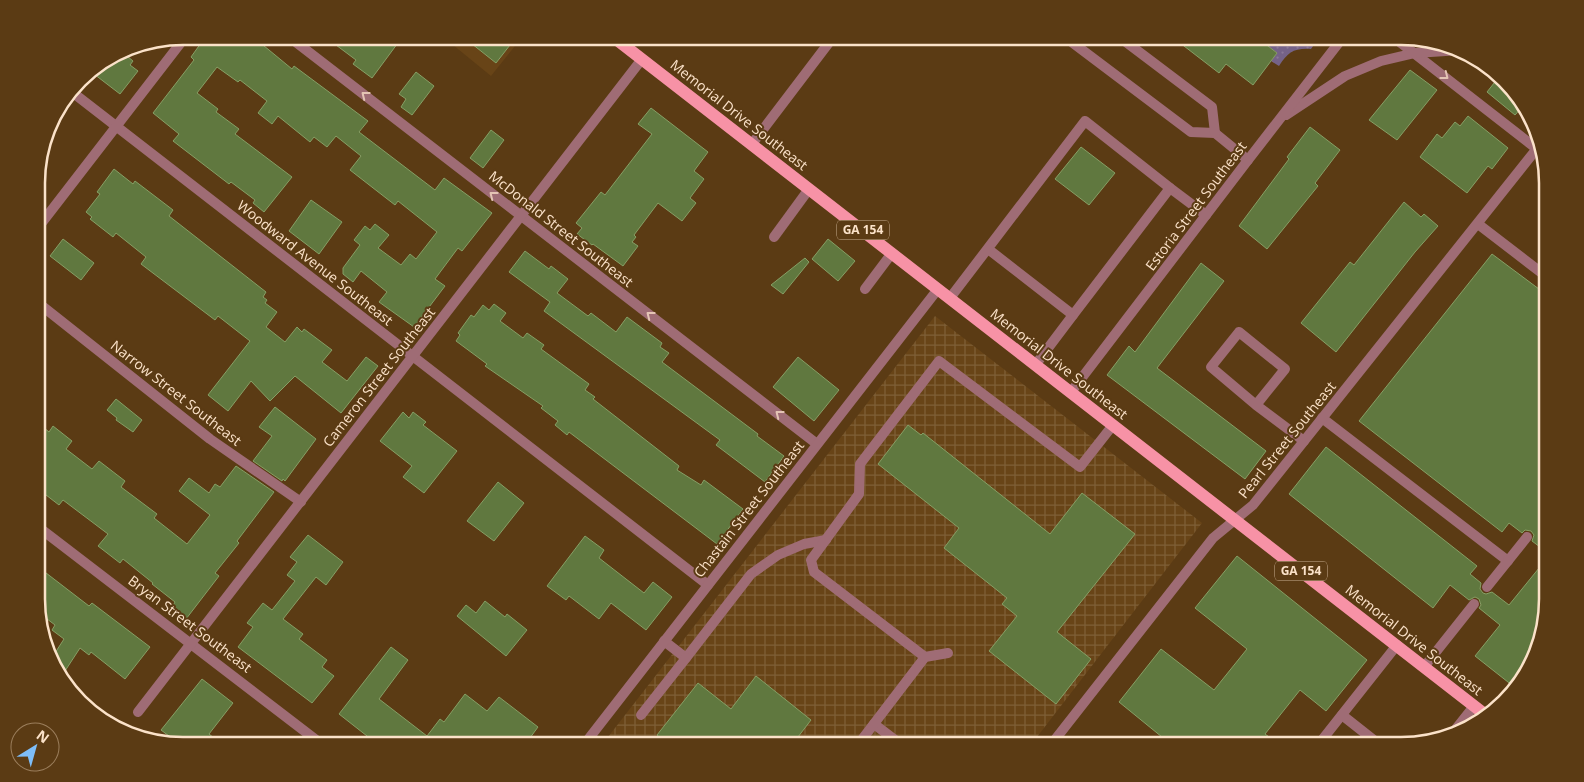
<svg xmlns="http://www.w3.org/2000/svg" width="1584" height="782" viewBox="0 0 1584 782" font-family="'Open Sans',sans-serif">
  <defs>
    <pattern id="industrial-grid" width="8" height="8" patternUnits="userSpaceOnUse" patternTransform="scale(1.25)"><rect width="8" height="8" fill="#684417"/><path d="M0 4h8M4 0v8" fill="none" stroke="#7e5f37"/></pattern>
    <pattern id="grass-dots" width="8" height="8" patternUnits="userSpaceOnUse" patternTransform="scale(1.25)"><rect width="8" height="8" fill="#756287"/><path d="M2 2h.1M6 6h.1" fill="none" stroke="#8a7897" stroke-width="1.8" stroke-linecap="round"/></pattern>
  </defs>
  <rect width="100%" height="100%" fill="#5b3b14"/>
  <polygon fill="#684417" points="442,36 523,36 491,76"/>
  <polygon fill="url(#industrial-grid)" points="935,316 1202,523 1030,746 601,746"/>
  <path fill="url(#grass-dots)" d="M1255,36h65l-9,13c-17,-1 -23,3 -32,17l-8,-5 6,-8z"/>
  <g fill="#60783f" stroke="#869f65">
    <polygon points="206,36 252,36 292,69 294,66 368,121 359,132 435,190 444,178 492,213 462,251 458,248 435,279 445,286 414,327 379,302 387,292 361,271 353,282 343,274 343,268 360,245 354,240 365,226 370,230 375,224 389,235 378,248 401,265 410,254 416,259 437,232 398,201 395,205 350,170 361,156 336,136 327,147 314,137 310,142 278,116 272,124 258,113 267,101 240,80 238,82 217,67 197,93 218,109 216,112 239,129 235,134 292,177 264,212 253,203 255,200 231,182 229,184 173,141 179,134 153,113 194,60 191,57"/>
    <polygon points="324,36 403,36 372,78 353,64 356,60"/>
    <polygon points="462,36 517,36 496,63"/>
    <polygon points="1171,36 1255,36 1277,53 1253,85 1226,64 1219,73"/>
    <polygon points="121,51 133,61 130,65 138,71 120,94 90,71"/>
    <polygon points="1410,70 1437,90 1397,140 1369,120"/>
    <polygon points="416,72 434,86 412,115 401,107 406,99 399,94"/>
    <polygon points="1498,78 1518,94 1523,106 1515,115 1487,92"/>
    <polygon points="651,108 708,152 694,171 704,179 690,198 696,203 682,221 658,203 634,235 636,237 632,242 638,246 623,266 593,244 592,245 577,234 582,228 576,223 601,192 605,195 652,134 638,124"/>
    <polygon points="1468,116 1508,148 1492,169 1488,166 1467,193 1420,157 1437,134 1442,138 1455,122 1460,126"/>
    <polygon points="1310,127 1340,150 1315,183 1318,186 1267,249 1239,226 1289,159 1287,157"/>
    <polygon points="491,130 504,140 483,168 470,158"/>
    <polygon points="1081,147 1115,173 1089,205 1055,179"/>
    <polygon points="114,169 133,184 135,181 173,210 169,216 266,292 263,297 267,300 265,303 277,312 266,327 285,342 297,327 302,332 304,329 332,350 322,362 347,381 366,357 378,366 341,413 295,376 270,401 251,381 228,411 208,395 250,341 218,316 215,320 141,264 146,257 116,233 113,237 90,219 92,217 86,212 100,194 97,192"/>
    <polygon points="311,200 342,222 319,254 289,231"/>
    <polygon points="1404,202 1421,217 1424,214 1438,226 1415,252 1336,352 1301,323 1350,262 1354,265"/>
    <polygon points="63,239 94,263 81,280 50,256"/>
    <polygon points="828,239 855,261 838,281 812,259"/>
    <polygon points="525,251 549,269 551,266 568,279 557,293 588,316 591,313 616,332 627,317 662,343 660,347 669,353 662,362 758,434 757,436 784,456 765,482 716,445 720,440 544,311 550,302 509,272"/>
    <polygon points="1492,254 1547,295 1548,553 1532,541 1534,535 1531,531 1525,530 1522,533 1509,523 1502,532 1359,421"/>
    <polygon points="805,258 809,262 783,294 771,285"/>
    <polygon points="1201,263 1224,281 1157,368 1266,451 1245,479 1107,375 1129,346 1135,352"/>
    <polygon points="494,304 506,313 500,321 523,338 527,333 544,345 541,349 589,384 585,390 595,397 593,399 679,466 677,470 701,485 704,480 743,509 717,544 569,432 567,435 555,425 558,421 541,408 543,406 485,366 487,364 456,341 460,335 458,333 471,315 474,317 483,305 489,310"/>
    <polygon points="798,357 839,390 814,421 773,387"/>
    <polygon points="116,399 142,420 133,432 116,420 117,418 107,410"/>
    <polygon points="275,407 316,439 285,481 283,479 282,481 253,461 272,436 259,427"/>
    <polygon points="403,412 409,418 413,412 426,422 423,425 457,451 424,493 403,477 412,466 380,441"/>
    <polygon points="37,422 49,432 53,426 72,441 66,449 92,469 99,461 125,481 121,487 157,514 154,518 187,544 210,515 179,491 189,478 209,493 215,484 220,487 236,466 274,492 237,541 239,543 215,573 219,576 186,619 172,607 175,602 152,584 153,583 123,559 120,563 98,546 108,534 63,500 59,505 37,488"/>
    <polygon points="908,425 921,435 923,433 1050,534 1082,493 1135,534 1057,632 1091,659 1056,704 989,651 1017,616 1002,604 1007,598 944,548 959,528 878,464"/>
    <polygon points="1326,447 1477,566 1470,574 1481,583 1480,589 1483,593 1486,594 1492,592 1509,605 1548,557 1548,599 1533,663 1513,686 1475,656 1500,625 1479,608 1481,605 1479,599 1475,597 1469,600 1450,585 1433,608 1289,494"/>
    <polygon points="498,482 524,503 494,541 467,521"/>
    <polygon points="308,535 343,562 326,585 316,577 283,619 303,634 299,639 327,660 322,667 334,676 312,703 238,647 253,627 247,623 263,603 272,610 295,581 287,575 297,562 290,557"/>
    <polygon points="585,536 604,550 599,558 644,593 653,582 672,597 646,630 611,603 599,619 569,596 566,600 547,586"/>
    <polygon points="1237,556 1367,660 1326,711 1300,690 1265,734 1280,745 1173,746 1119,702 1161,649 1214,690 1247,649 1195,608"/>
    <polygon points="37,566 89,606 92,603 150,647 125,679 91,652 89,655 80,648 65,671 57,666 53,656 64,639 52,630 55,625 38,612"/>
    <polygon points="485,601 505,617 507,614 527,630 506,656 457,616 466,605 476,613"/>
    <polygon points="391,647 408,660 379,699 427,736 440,719 444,722 465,694 487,711 499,697 538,727 524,746 375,746 365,738 367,736 339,714"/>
    <polygon points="756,676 811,720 791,746 670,746 657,735 698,683 731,709"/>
    <polygon points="202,679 233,703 209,734 224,746 181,745 161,730"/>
  </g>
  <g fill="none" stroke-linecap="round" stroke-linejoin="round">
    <g stroke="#9f6c75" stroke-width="10">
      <polyline points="1065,36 1065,37 1191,132 1215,133 1248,160"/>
      <polyline points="1118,36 1212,107 1215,133"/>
      <polyline points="1170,188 1206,215"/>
      <polyline points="1478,224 1547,277"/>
      <polyline points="774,237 809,189"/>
      <polyline points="865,289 892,253"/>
      <polyline points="950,298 1085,121 1170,188 1073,315 988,249"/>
      <polyline points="1036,364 1073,315"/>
      <polyline points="1256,405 1285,369 1239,332 1211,367 1256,405 1304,441"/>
      <polyline points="1322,418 1508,561"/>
      <polyline points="1487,587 1527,537"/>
      <polyline points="664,641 686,658 751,574 778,555 804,544 826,540"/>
      <polyline points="925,657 814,572 811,560 859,494 860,464 939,361 1080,467 1113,425"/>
      <polyline points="1424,667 1474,604"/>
      <polyline points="641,715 686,658"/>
      <polyline points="1342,715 1380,745"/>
      <polyline points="874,724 903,746"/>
      <polyline points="1455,730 1474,706"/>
      <polyline points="1318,745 1397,645"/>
      <polyline points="857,746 925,657 948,653"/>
    </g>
    <g stroke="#9f6c75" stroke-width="10">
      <polyline points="288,36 817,444"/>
      <polyline points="1392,36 1537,149"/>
      <polyline points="72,92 708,585"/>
      <polyline points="1286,115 1345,76 1381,61 1415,53 1461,50"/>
      <polyline points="752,144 834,36"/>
      <polyline points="37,229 186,36"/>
      <polyline points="37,302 210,439 301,502"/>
      <polyline points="1071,392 1248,160 1344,36"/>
      <polyline points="37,526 324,746"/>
      <polyline points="138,712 642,59"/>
      <polyline points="583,746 938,289"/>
      <polyline points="1050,746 1213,538 1253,505 1539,146"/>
    </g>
    <polyline stroke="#f792a6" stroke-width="12" points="612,36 1487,716"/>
  </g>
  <defs><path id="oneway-chevron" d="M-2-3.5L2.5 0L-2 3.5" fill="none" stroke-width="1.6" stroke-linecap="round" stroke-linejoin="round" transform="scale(1.25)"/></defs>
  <g stroke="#e4c4b4">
    <use href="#oneway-chevron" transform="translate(1445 76) rotate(38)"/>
    <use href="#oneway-chevron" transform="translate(365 95) rotate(-142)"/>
    <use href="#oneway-chevron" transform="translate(493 195) rotate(-142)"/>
    <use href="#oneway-chevron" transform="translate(650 315) rotate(-142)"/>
    <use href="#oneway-chevron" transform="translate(779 414) rotate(-142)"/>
  </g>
  <g text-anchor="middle" stroke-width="4" stroke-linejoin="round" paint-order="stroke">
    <g fill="#5b3b14" stroke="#cbb093" stroke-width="1">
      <rect x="837" y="220.5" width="52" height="19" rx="4"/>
      <rect x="1275" y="561.5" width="52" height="19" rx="4"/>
    </g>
    <g font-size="12" font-weight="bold" fill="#fbe2c9">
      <text x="863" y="234">GA 154</text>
      <text x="1301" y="575">GA 154</text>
    </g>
    <g font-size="14" fill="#fbe2c9" stroke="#5b3b14">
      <text transform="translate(739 115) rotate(38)" y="5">Memorial Drive Southeast</text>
      <text transform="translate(1196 206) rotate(-53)" y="5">Estoria Street Southeast</text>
      <text transform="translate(561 229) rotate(38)" y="5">McDonald Street Southeast</text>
      <text transform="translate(315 263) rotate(38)" y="5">Woodward Avenue Southeast</text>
      <text transform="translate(1059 364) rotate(38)" y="5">Memorial Drive Southeast</text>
      <text transform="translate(379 377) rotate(-52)" y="5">Cameron Street Southeast</text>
      <text transform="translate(176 393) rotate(38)" y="5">Narrow Street Southeast</text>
      <text transform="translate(1287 440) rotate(-51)" y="5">Pearl Street Southeast</text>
      <text transform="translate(749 509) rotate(-52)" y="5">Chastain Street Southeast</text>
      <text transform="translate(190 624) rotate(37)" y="5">Bryan Street Southeast</text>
      <text transform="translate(1414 640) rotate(38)" y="5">Memorial Drive Southeast</text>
    </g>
  </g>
  <path d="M0 0H1584V782H0ZM183 45H1401A138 138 0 0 1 1539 183V599A138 138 0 0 1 1401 737H183A138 138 0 0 1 45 599V183A138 138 0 0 1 183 45Z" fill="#5b3b14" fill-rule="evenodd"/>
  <path fill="none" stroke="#fbe2c9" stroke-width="2.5" d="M183 45H1401A138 138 0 0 1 1539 183V599A138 138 0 0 1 1401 737H183A138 138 0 0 1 45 599V183A138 138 0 0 1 183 45Z"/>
  <g transform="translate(35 747) rotate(37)"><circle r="24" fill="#5b3b14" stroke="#9b7e5c"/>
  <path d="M0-4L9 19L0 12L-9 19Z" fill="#7ebef9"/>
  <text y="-8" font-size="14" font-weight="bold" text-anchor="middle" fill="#fbe2c9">N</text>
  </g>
</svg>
